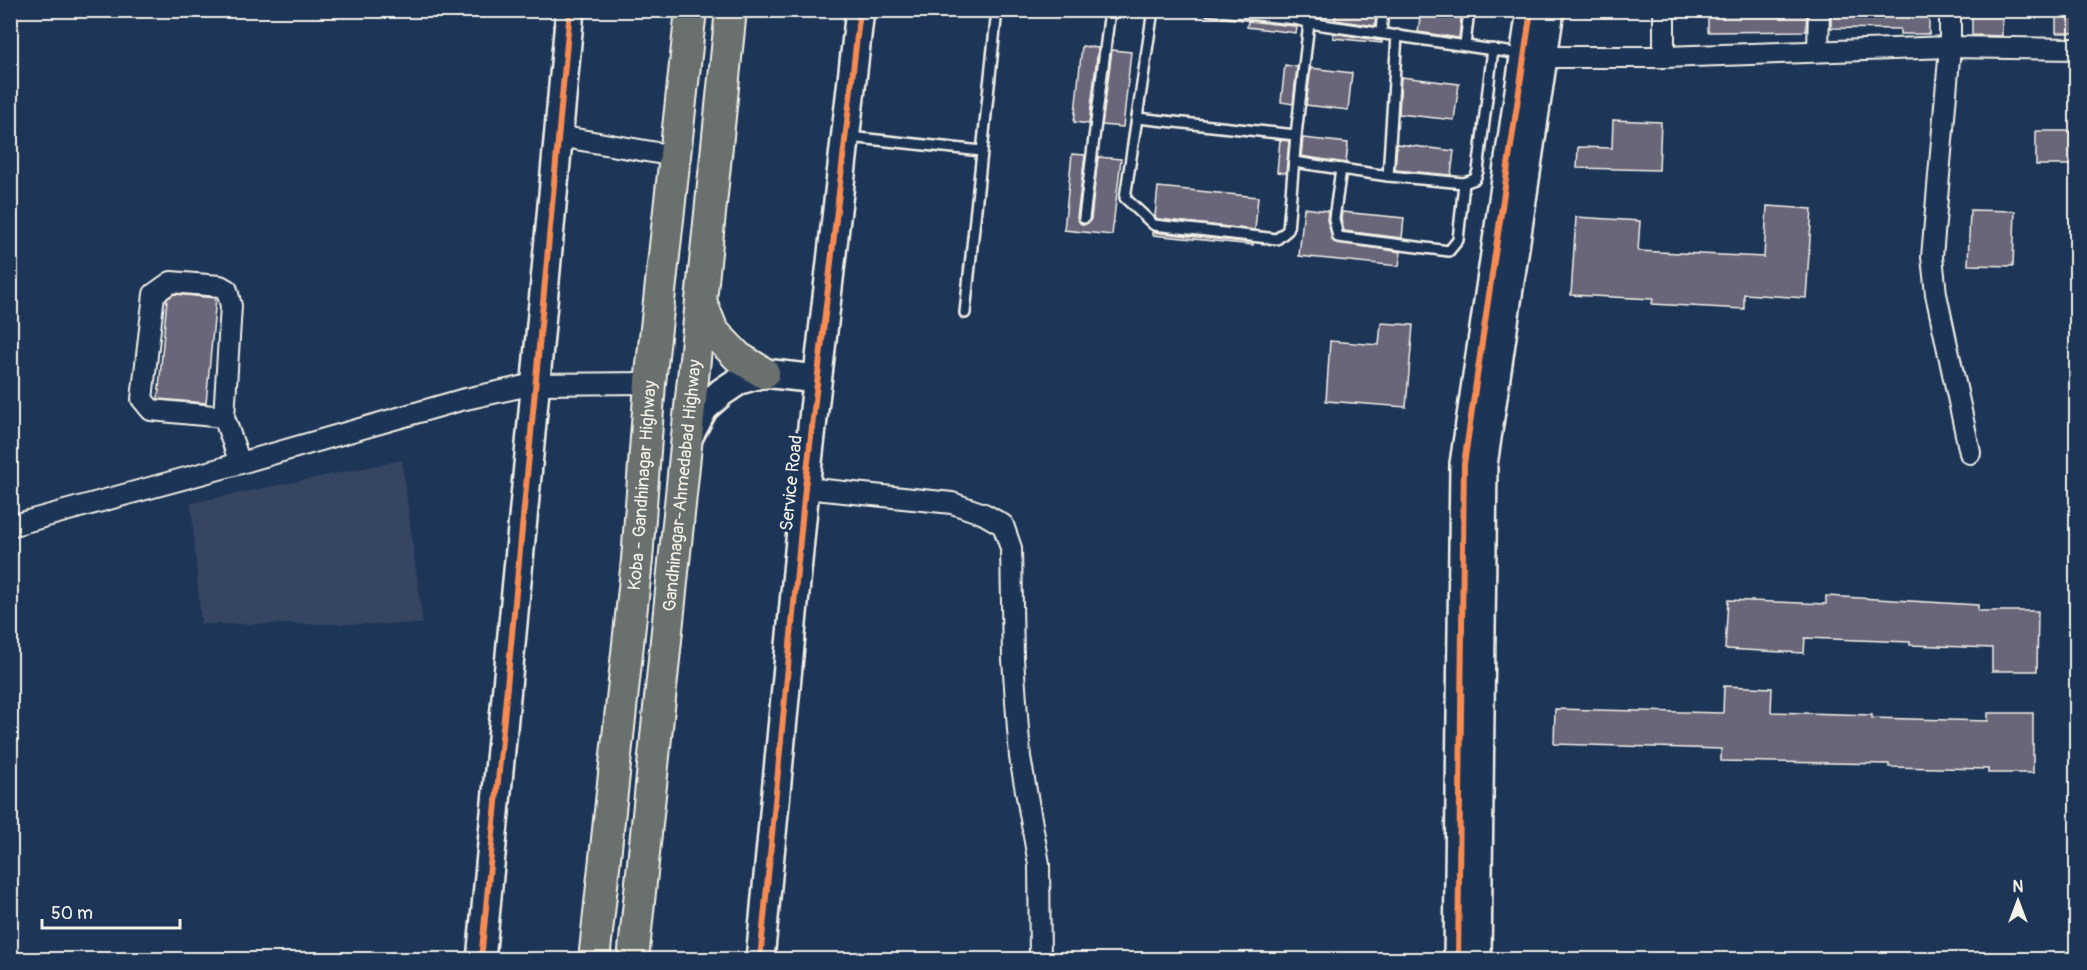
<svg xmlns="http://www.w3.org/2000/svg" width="2087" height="970" viewBox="0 0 2087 970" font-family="Pangolin,sans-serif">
  <rect width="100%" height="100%" fill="#1d3557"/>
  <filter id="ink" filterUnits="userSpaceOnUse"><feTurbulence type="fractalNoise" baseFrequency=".0167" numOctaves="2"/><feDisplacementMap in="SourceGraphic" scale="12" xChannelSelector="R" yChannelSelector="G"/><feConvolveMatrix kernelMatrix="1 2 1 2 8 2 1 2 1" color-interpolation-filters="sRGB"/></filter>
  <g filter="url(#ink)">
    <polygon fill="#344462" points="402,460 423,624 201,624 191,503"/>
    <g fill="#6b667a" stroke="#f4f1e8" stroke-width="1.5">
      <polygon points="1336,10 1376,10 1375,26 1335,20"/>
      <polygon points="1421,10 1462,10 1459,38 1418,32"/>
      <polygon points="1708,10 1807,10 1806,31 1708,32"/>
      <polygon points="1831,10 1929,10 1929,34 1900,34 1900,29 1831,28"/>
      <polygon points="1972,10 2002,10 2002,36 1972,35"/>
      <rect x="2056" y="10" width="20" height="23"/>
      <polygon points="1248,21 1294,26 1297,27 1296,33 1247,27"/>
      <polygon points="1334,33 1382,41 1382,43 1333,38"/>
      <polygon points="1082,46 1098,48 1089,124 1074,122"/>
      <polygon points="1112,50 1131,52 1123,127 1102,125"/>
      <polygon points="1285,65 1297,67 1293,104 1281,102"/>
      <polygon points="1311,68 1352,73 1348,110 1306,105"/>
      <polygon points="1401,77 1459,84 1454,120 1399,114"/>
      <polygon points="1613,120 1661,122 1659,170 1577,168 1578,147 1612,148"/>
      <rect x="2036" y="131" width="40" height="34"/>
      <polygon points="1303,138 1348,143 1346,163 1301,156"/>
      <polygon points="1280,140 1289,141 1286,173 1277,172"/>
      <polygon points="1397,144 1454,151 1451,175 1395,170"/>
      <polygon points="1072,154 1085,155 1077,217 1080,223 1084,225 1089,222 1091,219 1098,157 1121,159 1112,235 1064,230"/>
      <polygon points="1158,187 1258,197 1255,230 1157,219 1155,216"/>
      <polygon points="1767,206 1812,209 1806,298 1744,294 1744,309 1652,304 1653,299 1571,295 1576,217 1640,221 1638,251 1764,257"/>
      <polygon points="1304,208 1328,211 1327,220 1334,242 1401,252 1399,266 1299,256"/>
      <polygon points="1970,210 2015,211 2013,266 1968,265"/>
      <polygon points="1342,212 1404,218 1402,238 1344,231 1341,219"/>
      <polygon points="1153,232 1253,243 1253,245 1153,235"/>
      <polygon points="174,294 216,298 206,403 158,399 167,299"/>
      <polygon points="1381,323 1413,325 1406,407 1326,401 1330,341 1379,345"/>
      <polygon points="1826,596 1978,605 1978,611 2038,611 2037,671 1992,671 1992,648 1910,645 1910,642 1805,638 1804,653 1725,649 1728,600 1826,604"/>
      <polygon points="1724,686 1772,688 1771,712 1872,715 1872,718 1988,721 1988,713 2033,713 2033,773 1988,773 1988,769 1889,767 1889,764 1721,761 1721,749 1554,744 1555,709 1723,713"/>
    </g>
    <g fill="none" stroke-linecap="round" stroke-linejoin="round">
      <defs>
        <g id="lane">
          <polyline points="1153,10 1125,198 1154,225 1277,239 1288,230 1296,135 1309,23"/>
          <polyline points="1209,10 1295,19 1309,23 1521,54"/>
          <polyline points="1381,33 1383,10"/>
          <polyline points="1465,45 1469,10"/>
          <polyline points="1137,118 1296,135"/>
          <polyline points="849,137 982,151"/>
          <polyline points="1294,162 1388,176 1464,183 1475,179 1478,171 1493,49"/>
          <polyline points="1341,169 1334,219 1338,237 1449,251 1458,240 1464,183"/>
          <polyline points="1388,176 1397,35"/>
          <polyline points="1084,218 1110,10"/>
          <polyline points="965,313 997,10"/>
        </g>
        <g id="street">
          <polyline points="1664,10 1664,57"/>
          <polyline points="1818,51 1819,10"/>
          <polyline points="1543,57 1664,57 1950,47 1950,10"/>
          <polyline points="558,136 675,156"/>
          <polyline points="224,417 151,410 142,399 154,294 171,282 220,286 227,290 231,306 224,417 240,463"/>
          <polyline points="1970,453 1936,294 1932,257 1950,47 2076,49"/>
          <polyline points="805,488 952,503 984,514 1003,525 1011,548 1013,659 1020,757 1039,864 1040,960"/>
          <polyline points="10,526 230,466 461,400 534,384 650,383"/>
        </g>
        <g id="secondary">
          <polyline points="688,438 704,408 722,392 740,380 764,373 817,379"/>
          <path d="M481,960c32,-317 59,-633 89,-950"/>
          <polyline points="760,960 805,488 860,10"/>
          <polyline points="1458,960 1464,464 1531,10"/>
          <polyline points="1477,960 1483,465 1550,10"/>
        </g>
        <g id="primary">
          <polyline points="701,301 713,331 738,357 764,373"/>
          <path id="s1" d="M594,960l43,-400 13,-177 41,-373"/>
          <path id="s2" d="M633,960l98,-950"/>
        </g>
      </defs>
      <use href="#lane" stroke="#f4f1e8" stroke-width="14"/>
      <use href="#street" stroke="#f4f1e8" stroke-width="24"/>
      <use href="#secondary" stroke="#f4f1e8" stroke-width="32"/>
      <use href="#primary" stroke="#f4f1e8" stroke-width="34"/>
      <use href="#lane" stroke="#1d3557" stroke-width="9"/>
      <use href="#street" stroke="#1d3557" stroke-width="20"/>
      <use href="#secondary" stroke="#1d3557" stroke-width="27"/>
      <use href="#primary" stroke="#6a706d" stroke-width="30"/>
      <defs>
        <g id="cycleway">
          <path d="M481,960c32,-317 59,-633 89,-950"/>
          <polyline points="760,960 805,488 860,10"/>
          <polyline points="1458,960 1464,464 1531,10"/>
        </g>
      </defs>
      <use href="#cycleway" stroke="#1d3557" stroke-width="10"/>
      <use href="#cycleway" stroke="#f68b52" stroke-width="6"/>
    </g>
  </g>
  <g text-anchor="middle" stroke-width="6" stroke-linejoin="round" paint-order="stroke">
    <g font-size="18" fill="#f4f1e8" stroke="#1d3557">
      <text transform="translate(791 483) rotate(-84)" y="6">Service Road</text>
      <text dy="6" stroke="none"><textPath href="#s1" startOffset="477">Koba - Gandhinagar Highway</textPath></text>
      <text dy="6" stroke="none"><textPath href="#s2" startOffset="477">Gandhinagar-Ahmedabad Highway</textPath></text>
    </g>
  </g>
  <rect width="2087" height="970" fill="none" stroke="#1d3557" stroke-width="36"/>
  <rect x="18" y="18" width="2051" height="934" fill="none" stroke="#f4f1e8" stroke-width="2" filter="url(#ink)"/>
  <g transform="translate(2018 901)" stroke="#1d3557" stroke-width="4.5" paint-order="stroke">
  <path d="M0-4.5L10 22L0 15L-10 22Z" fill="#f4f1e8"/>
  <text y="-9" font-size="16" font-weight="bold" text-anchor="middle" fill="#f4f1e8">N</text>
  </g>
  <path d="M42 919v9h138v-9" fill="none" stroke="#f4f1e8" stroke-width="3"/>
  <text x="51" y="919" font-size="18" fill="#f4f1e8" stroke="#1d3557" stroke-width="4.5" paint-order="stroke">50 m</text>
</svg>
